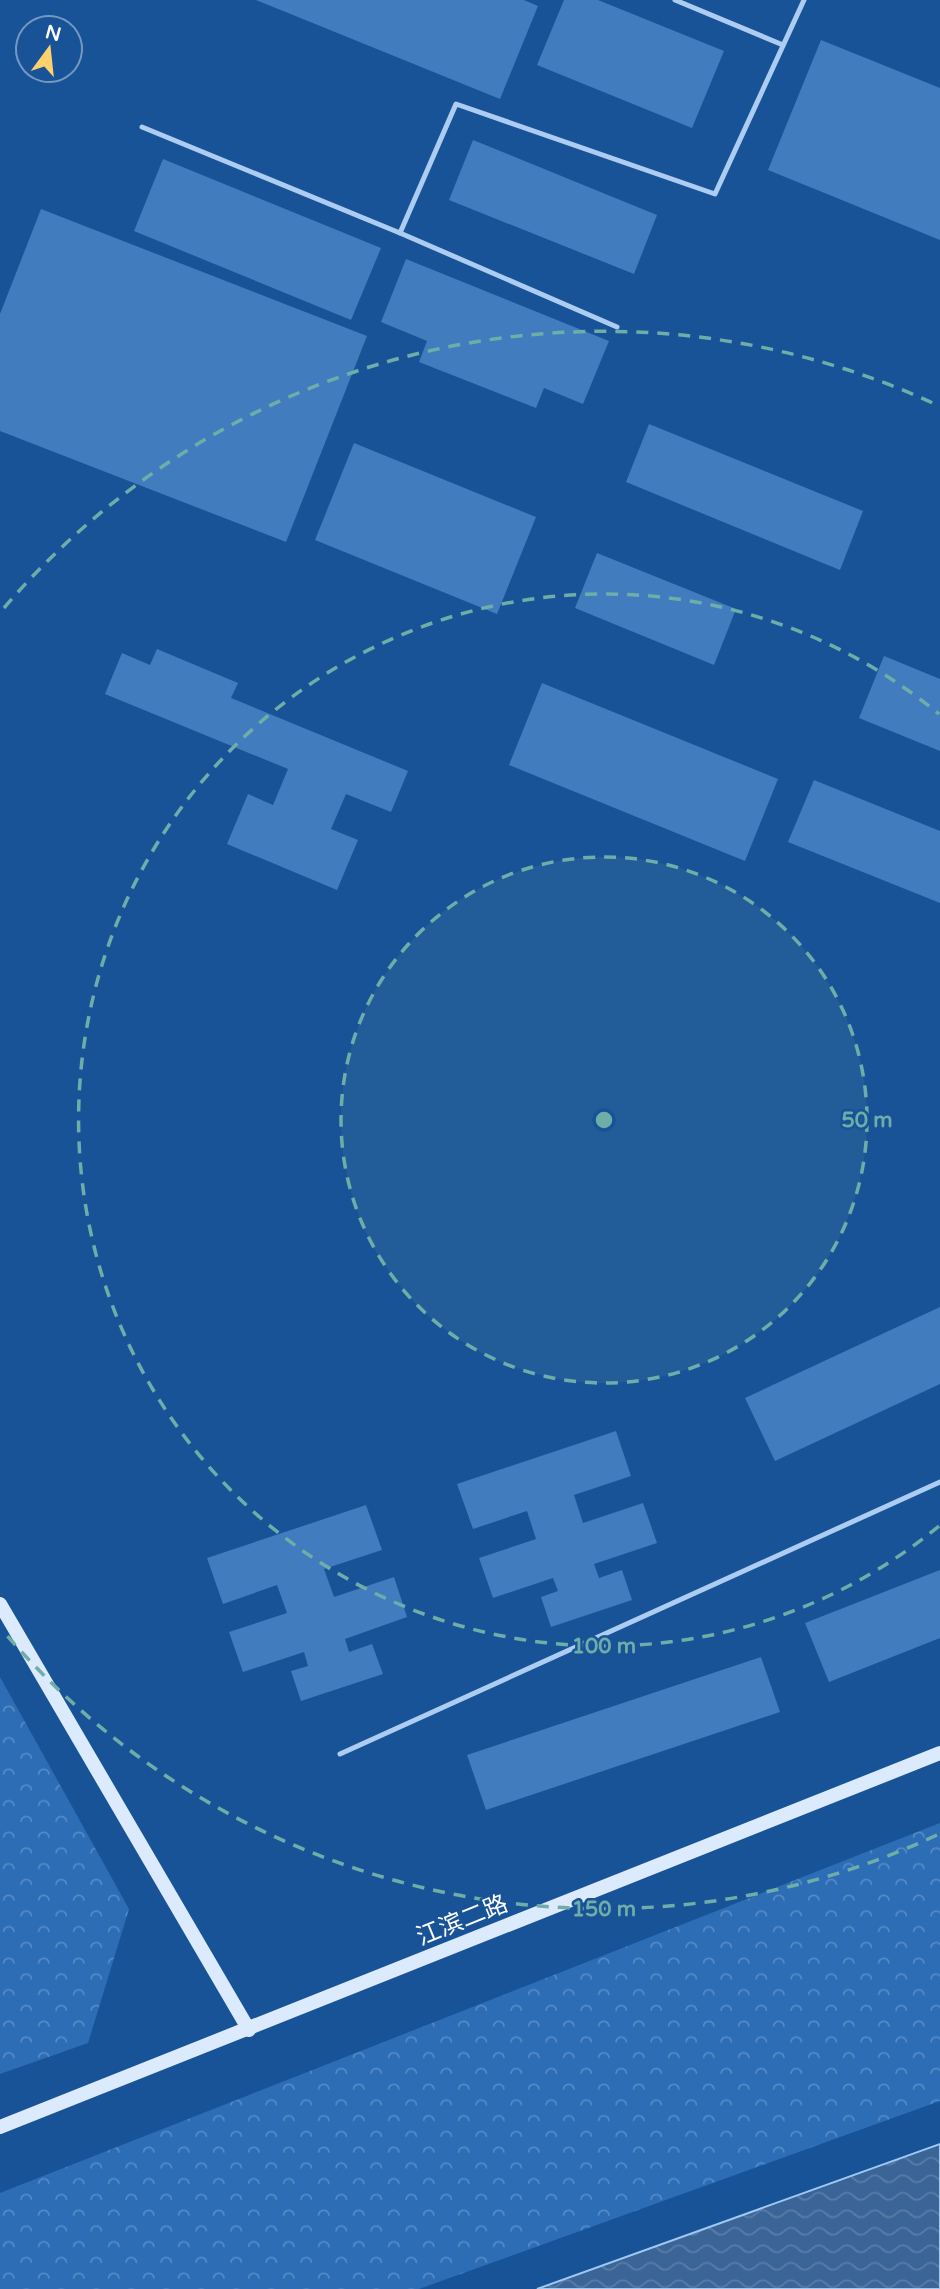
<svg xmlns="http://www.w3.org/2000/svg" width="940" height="2289" viewBox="0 0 940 2289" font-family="'Varela Round','Noto Sans SC',sans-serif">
  <defs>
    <pattern id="forest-crowns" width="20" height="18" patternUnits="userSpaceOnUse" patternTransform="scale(1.75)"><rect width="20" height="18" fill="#2c6db6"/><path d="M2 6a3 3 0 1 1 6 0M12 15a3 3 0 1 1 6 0" fill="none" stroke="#568ac5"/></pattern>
    <pattern id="water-waves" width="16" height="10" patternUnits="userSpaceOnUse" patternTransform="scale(1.75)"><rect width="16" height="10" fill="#3c6597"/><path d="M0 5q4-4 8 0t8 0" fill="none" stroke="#597ca7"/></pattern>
  </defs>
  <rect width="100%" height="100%" fill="#185398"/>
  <g fill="url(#forest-crowns)">
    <polygon points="0,1677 129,1909 88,2043 0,2074"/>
    <polygon points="940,1823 940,2101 419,2289 0,2289 0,2193"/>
  </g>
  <polygon fill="url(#water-waves)" stroke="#9fc8f3" stroke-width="2" points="940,2144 940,2289 537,2289"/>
  <g fill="#417cbf">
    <polygon points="256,0 524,0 538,6 500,99"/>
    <polygon points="564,0 598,0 724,51 692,128 537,65"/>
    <polygon points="821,40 940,88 940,240 768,170"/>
    <polygon points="473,140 657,215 634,274 449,200"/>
    <polygon points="163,159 381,248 351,320 134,231"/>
    <polygon points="41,209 367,336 286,542 0,431 0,314"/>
    <polygon points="406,259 609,341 583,404 544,388 536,408 419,362 427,341 381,322"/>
    <polygon points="649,424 863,511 840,570 626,482"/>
    <polygon points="354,443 536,517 497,614 315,540"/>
    <polygon points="597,553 736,609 714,665 575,608"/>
    <polygon points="157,649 238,683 231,698 408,771 391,812 346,794 331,829 358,840 337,890 227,844 248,794 273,805 288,769 105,694 122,653 150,665"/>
    <polygon points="884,656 940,679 940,751 859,718"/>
    <polygon points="542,683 778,779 745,861 509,765"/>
    <polygon points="814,780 940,831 940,903 788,842"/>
    <polygon points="940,1307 940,1384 775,1461 745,1398"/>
    <polygon points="616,1431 631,1476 574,1495 583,1523 643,1503 657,1543 594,1564 599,1578 622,1570 632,1600 551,1627 541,1597 558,1591 553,1578 493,1598 479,1558 536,1539 527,1511 473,1529 457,1484"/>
    <polygon points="366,1505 382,1550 324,1569 334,1597 394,1577 407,1617 345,1639 349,1652 372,1644 383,1674 301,1701 291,1671 308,1666 304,1652 243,1672 229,1632 287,1613 277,1585 223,1604 207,1558"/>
    <polygon points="940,1570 940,1638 829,1682 805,1623"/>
    <polygon points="761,1657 780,1712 486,1810 467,1755"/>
  </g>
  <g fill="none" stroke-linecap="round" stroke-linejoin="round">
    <g stroke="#accdf1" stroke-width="5">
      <polyline points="675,0 783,45"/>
      <polyline points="142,127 400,233 456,104 715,194 804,0"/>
      <polyline points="400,233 617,327"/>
      <polyline points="340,1754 940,1482"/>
    </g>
    <g stroke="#dbeafc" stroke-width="14">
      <polyline points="0,1604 249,2030"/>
      <polyline points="0,2127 940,1753"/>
    </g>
  </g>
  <circle cx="604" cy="1120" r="263" fill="#6fada8" fill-opacity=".12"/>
  <g fill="none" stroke="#6fada8" stroke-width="3.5" stroke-dasharray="12 9">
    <circle cx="604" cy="1120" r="263"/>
    <path d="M939 1526A526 526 0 1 1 939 714"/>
    <path d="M937 1835A789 789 0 0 1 4 1632M4 608A789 789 0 0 1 937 405"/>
  </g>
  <g text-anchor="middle" stroke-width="5" stroke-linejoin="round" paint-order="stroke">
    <g font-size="24" fill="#fff" stroke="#185398">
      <text transform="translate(462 1920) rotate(-22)" y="8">江滨二路</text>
    </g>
  </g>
  <circle cx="604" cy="1120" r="10" fill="#6fada8" stroke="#185398" stroke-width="3.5"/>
  <g font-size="21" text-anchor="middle" font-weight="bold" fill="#6fada8" stroke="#185398" stroke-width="5" stroke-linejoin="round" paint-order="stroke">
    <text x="867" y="1127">50 m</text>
    <text x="604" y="1653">100 m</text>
    <text x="604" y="1916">150 m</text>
  </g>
  <g transform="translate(49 49) rotate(15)"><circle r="33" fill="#185398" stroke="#7498c1" stroke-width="2"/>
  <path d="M0-5L12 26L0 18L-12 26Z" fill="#ffd16c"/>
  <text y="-10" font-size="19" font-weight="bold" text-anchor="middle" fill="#ffffff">N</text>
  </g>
</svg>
